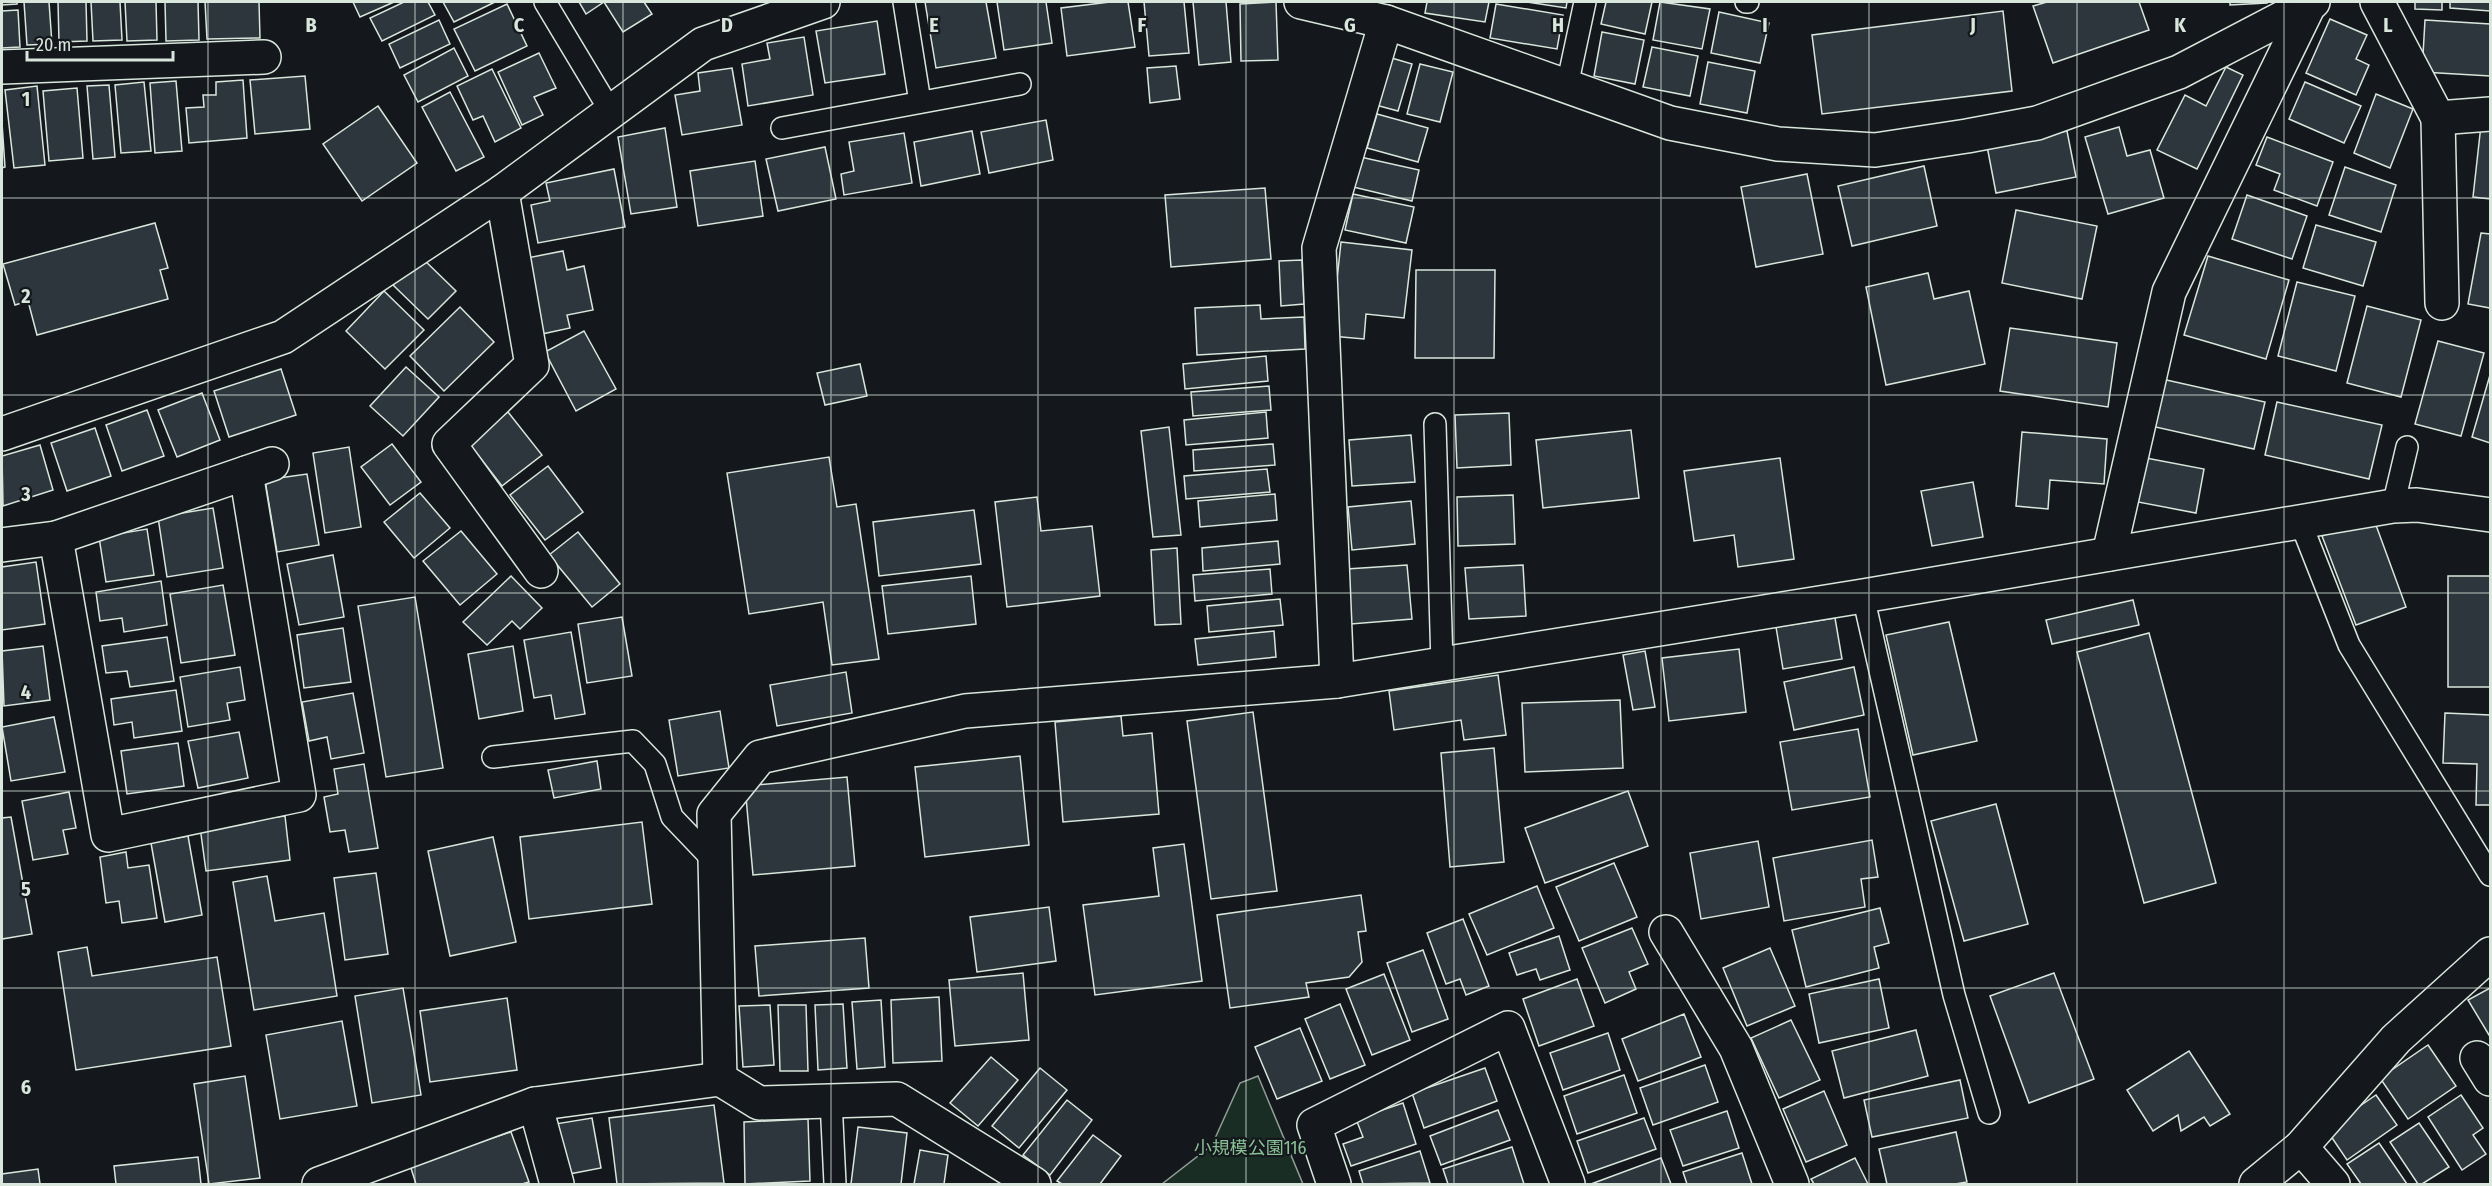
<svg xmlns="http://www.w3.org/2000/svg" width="2492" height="1186" viewBox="0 0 2492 1186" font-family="'Fira Sans Condensed','Noto Sans JP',sans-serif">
  <rect width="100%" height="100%" fill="#14181c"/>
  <polygon fill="#1a2d24" stroke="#939e99" stroke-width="1.5" points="1258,1076 1303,1184 1162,1184 1212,1145 1240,1083"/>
  <g fill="#2c363c" stroke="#d8e6dc" stroke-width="1.5">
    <polygon points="2,2 17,2 17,4 2,5"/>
    <polygon points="24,2 49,2 52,44 27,45"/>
    <polygon points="58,2 86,2 87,41 59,42"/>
    <polygon points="91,2 120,2 122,40 93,41"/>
    <polygon points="125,2 156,2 157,40 127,41"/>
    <polygon points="165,2 198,2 199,40 166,41"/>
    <polygon points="205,2 259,2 260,38 207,39"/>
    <polygon points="353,2 394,2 360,17"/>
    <polygon points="404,2 428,2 435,15 382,41 370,18"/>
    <polygon points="443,2 495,2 454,22"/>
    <polygon points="579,2 644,2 652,14 623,32 604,2 586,14"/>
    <polygon points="925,2 986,2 996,58 936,68"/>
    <polygon points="997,2 1046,2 1052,43 1004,50"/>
    <polygon points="1110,2 1128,2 1135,47 1067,56 1061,8"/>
    <polygon points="1144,2 1184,2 1189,53 1149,56"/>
    <polygon points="1193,2 1226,2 1231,62 1199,65"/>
    <polygon points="1276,2 1278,60 1241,61 1240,4"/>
    <polygon points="1427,2 1489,2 1485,22 1425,13"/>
    <polygon points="1527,2 1567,2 1566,8"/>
    <polygon points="1606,2 1652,2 1645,34 1601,24"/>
    <polygon points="1660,2 1710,9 1702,49 1653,40"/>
    <polygon points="2047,2 2139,2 2149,30 2053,63 2033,6"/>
    <polygon points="2230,2 2267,2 2267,3 2230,5"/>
    <polygon points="2415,2 2442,2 2442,10 2415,9"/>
    <polygon points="2450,2 2490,2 2490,11 2450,8"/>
    <polygon points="507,4 527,46 475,71 454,29"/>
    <polygon points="1496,4 1563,15 1557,49 1490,38"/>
    <polygon points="18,10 20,47 2,48 2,11"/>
    <polygon points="2003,11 2012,91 1822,114 1812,35"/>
    <polygon points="1719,12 1769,23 1760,63 1711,53"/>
    <polygon points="2330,19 2367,35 2356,59 2369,65 2356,95 2306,73"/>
    <polygon points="439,20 450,44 400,68 389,44"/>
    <polygon points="2425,20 2490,24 2490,76 2422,72"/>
    <polygon points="877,21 885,74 825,83 816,31"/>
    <polygon points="1602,32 1644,40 1635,84 1594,76"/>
    <polygon points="804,37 813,95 748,106 742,64 770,59 767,43"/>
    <polygon points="1652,47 1698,56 1690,96 1643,87"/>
    <polygon points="454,48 468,76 418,102 404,75"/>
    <polygon points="539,53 556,88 534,97 543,115 522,125 498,72"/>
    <polygon points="1385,56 1412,64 1398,111 1372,104"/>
    <polygon points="1708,62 1755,71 1747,113 1700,104"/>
    <polygon points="1420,64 1453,72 1440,122 1407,114"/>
    <polygon points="1176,66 1180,99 1150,103 1147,68"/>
    <polygon points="2226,67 2243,75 2197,169 2157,150 2185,95 2206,106"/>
    <polygon points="732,68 742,125 682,135 675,95 700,91 698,73"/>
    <polygon points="492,69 521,128 495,142 483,116 473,120 457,86"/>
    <polygon points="305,76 310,129 255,134 250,80"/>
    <polygon points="243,80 247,138 189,143 186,108 204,107 203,95 216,95 216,82"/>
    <polygon points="176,81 182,151 155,153 150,83"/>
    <polygon points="144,82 151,151 121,153 115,85"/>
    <polygon points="2305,82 2361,106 2344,143 2289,119"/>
    <polygon points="109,85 115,157 93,159 87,86"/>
    <polygon points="37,86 45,165 14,168 5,90"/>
    <polygon points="77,88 83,158 49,161 43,91"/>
    <polygon points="450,92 484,157 456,171 422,107"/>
    <polygon points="2376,94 2413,109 2390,168 2354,153"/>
    <polygon points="378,106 417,163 362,201 323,144"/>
    <polygon points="1377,114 1428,128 1418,162 1367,148"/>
    <polygon points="1046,120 1053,160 989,173 981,132"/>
    <polygon points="2,123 5,167 2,168"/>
    <polygon points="2481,125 2490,126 2490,199 2473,197"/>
    <polygon points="2119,127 2127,156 2150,150 2164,198 2108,214 2085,137"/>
    <polygon points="665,128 677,207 631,214 618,137"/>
    <polygon points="972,131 980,174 921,186 914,142"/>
    <polygon points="2067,131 2076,177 1996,193 1987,146"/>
    <polygon points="904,133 912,183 844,195 841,174 854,171 849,142"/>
    <polygon points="2267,137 2333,162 2317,206 2274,190 2280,174 2256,165"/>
    <polygon points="825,147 836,199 778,211 766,159"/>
    <polygon points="1356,156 1419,170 1412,201 1349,186"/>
    <polygon points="755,161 763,216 698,226 690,171"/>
    <polygon points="1924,166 1937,226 1852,246 1838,186"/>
    <polygon points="2345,167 2396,185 2381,232 2329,215"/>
    <polygon points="614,169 625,227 538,243 531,205 550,201 546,183"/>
    <polygon points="1807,174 1823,254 1756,267 1741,187"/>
    <polygon points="1265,188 1271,259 1171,267 1165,195"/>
    <polygon points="1353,194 1414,207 1406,243 1345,230"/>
    <polygon points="2247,195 2307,216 2292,259 2232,239"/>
    <polygon points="2016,210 2097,226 2082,299 2002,283"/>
    <polygon points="155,223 168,268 160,270 168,299 37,335 28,301 15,305 3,264"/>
    <polygon points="2316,225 2376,242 2363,286 2303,268"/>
    <polygon points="2481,233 2490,234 2490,308 2468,304"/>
    <polygon points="1341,242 1412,250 1404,318 1366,314 1364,339 1331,336"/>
    <polygon points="563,251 567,270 584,266 593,310 567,315 570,328 542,334 527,258"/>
    <polygon points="2208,256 2289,280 2266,359 2184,335"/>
    <polygon points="421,257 456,291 428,319 393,285"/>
    <polygon points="1302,260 1304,304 1281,306 1279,261"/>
    <polygon points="1416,270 1495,270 1494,358 1415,358"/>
    <polygon points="1928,273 1934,299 1969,291 1985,364 1886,385 1866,287"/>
    <polygon points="2297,282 2355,296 2336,371 2278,356"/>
    <polygon points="384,291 424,330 385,369 346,331"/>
    <polygon points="1260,305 1261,319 1304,317 1305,349 1197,355 1195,308"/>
    <polygon points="2367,306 2421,320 2401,397 2347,383"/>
    <polygon points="460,307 494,342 444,391 410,356"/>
    <polygon points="2010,328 2117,343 2108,407 2000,391"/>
    <polygon points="584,331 616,389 576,411 545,352"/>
    <polygon points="2438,341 2484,353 2461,436 2415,424"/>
    <polygon points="1266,356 1268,381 1185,389 1183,364"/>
    <polygon points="860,364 867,396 825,405 817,373"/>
    <polygon points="406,367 439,397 403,436 370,406"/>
    <polygon points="281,369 296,415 229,437 214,391"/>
    <polygon points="2490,375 2490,443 2472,437"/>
    <polygon points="2162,379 2265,402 2254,449 2151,426"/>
    <polygon points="1269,386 1271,410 1193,416 1191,392"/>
    <polygon points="202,393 220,440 177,457 158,410"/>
    <polygon points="2277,402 2382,425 2369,479 2265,455"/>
    <polygon points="147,410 164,456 122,471 106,425"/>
    <polygon points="508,412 542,455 502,486 468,442"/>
    <polygon points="1266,412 1268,438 1186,445 1184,420"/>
    <polygon points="1509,413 1511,465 1457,468 1455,415"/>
    <polygon points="1169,427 1181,535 1153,537 1141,431"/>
    <polygon points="95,428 111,476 67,491 51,443"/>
    <polygon points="1631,430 1639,498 1543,508 1536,440"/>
    <polygon points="2022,432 2107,439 2104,484 2050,480 2048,509 2016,506"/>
    <polygon points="1411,435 1415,482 1352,486 1349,440"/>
    <polygon points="392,444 421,482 390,505 361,467"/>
    <polygon points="1273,444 1275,465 1194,471 1193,450"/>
    <polygon points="40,445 53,490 3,506 2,456"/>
    <polygon points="349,447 361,527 325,533 313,453"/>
    <polygon points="829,457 837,507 856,504 879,659 832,665 823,602 749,614 727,473"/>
    <polygon points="1780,458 1794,559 1738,567 1734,535 1694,541 1684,471"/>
    <polygon points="2146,458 2204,469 2196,513 2138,502"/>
    <polygon points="548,466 583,512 545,540 510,495"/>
    <polygon points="1267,469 1270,492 1186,499 1184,476"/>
    <polygon points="307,474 319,545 277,552 265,480"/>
    <polygon points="1973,482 1983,537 1932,546 1921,491"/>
    <polygon points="420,493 450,528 414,558 384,522"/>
    <polygon points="1275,494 1277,520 1200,527 1198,501"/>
    <polygon points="1513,495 1515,544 1458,546 1457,497"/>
    <polygon points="1037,497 1041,531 1092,526 1100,596 1007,607 995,502"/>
    <polygon points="1411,501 1415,544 1352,550 1348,507"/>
    <polygon points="213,508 223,568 167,577 158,517"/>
    <polygon points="974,510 981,564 879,576 873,522"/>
    <polygon points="2373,517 2406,607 2356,625 2322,536"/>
    <polygon points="147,529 154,575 106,582 99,537"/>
    <polygon points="461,531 497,574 460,605 423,561"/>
    <polygon points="578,532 620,584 592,607 549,555"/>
    <polygon points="1278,541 1280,564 1203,571 1202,548"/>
    <polygon points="1177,548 1181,624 1155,625 1151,550"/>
    <polygon points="333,555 344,617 299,625 287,564"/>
    <polygon points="36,562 45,624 2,630 2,567"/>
    <polygon points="1407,565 1412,619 1351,624 1347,569"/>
    <polygon points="1523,565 1526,616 1469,619 1465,568"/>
    <polygon points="1270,569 1272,594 1195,601 1193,575"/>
    <polygon points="511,576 542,608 520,629 512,621 487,645 463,622"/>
    <polygon points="971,576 976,624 888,634 882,586"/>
    <rect x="2448" y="576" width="42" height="111"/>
    <polygon points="161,581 167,625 124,632 122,618 100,621 96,592"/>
    <polygon points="223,585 235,655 181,663 170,594"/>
    <polygon points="415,597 443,768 386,777 358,606"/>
    <polygon points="1280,599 1283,625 1209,632 1207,606"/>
    <polygon points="2133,600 2139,625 2052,644 2046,620"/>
    <polygon points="622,617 632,676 587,683 578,624"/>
    <polygon points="1835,618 1842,659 1783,669 1776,627"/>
    <polygon points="1949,622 1977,741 1913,755 1886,635"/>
    <polygon points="343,628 351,682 304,688 297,635"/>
    <polygon points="1274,631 1276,657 1198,665 1195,639"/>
    <polygon points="571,632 585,714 555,719 551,695 534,698 524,640"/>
    <polygon points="2149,633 2216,883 2144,903 2077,652"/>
    <polygon points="167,637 174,681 130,687 127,671 106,673 102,646"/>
    <polygon points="43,646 50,700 4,706 2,651"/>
    <polygon points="513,646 523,711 479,719 468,654"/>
    <polygon points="1739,649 1746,712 1669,721 1662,658"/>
    <polygon points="1645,651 1655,707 1633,710 1623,655"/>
    <polygon points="240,667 245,700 227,703 230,720 188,727 180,677"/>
    <polygon points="1854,667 1864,715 1794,730 1784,682"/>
    <polygon points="846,672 852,713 777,726 770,685"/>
    <polygon points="1498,675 1506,735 1464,740 1461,720 1394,730 1389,691"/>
    <polygon points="176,690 182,731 134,738 132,722 114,725 111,699"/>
    <polygon points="353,693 364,753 331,759 327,737 309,741 302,702"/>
    <polygon points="1620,700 1623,768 1525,772 1522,703"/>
    <polygon points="720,711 729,768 678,776 669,720"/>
    <polygon points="1253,712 1277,891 1211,899 1187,721"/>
    <polygon points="2445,713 2490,715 2490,805 2476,805 2477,764 2443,763"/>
    <polygon points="1121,716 1123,736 1152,733 1159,814 1063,822 1055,722"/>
    <polygon points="54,717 65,772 11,781 2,727"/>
    <polygon points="1858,729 1870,797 1792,810 1780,742"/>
    <polygon points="239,732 248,778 198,788 188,741"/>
    <polygon points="178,743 184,786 127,794 121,751"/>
    <polygon points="1494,748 1504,862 1450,867 1441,753"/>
    <polygon points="1020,756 1029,845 925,857 915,767"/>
    <polygon points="597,761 601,789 554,798 548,770"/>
    <polygon points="364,764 378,848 349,852 345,830 330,832 324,797 338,794 334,769"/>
    <polygon points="847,777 855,866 753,875 745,786"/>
    <polygon points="1628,791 1648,846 1545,883 1525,828"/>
    <polygon points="69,792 76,828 63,830 68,854 33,860 22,801"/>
    <polygon points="1996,804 2028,924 1964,941 1931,821"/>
    <polygon points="285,816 290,860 206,871 200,827"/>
    <polygon points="11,817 32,934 2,939 2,818"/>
    <polygon points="642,822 652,904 529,919 520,837"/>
    <polygon points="188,836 202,915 165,922 151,843"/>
    <polygon points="493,837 516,942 450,956 428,851"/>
    <polygon points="1872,840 1878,877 1861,879 1865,907 1784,921 1773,858"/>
    <polygon points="1758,841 1769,907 1701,919 1690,853"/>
    <polygon points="1184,844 1202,981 1095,995 1083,905 1159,896 1153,848"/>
    <polygon points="126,852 128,868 149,865 157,918 122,923 119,901 106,903 100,857"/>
    <polygon points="1614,863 1637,917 1579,941 1556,887"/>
    <polygon points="376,873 388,954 345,960 334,878"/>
    <polygon points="267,876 275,921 324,913 337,996 254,1010 233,882"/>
    <polygon points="1537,886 1554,928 1487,955 1469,914"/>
    <polygon points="1361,895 1366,931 1358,932 1362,962 1349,977 1306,983 1309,997 1230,1008 1217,915"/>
    <polygon points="1049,907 1056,961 977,972 970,917"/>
    <polygon points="1880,908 1889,943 1874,947 1879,968 1806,987 1792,930"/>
    <polygon points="1463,919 1489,986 1466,995 1460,979 1446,984 1427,933"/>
    <polygon points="1632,928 1648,964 1629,972 1636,989 1605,1003 1582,948"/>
    <polygon points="1559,936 1570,970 1540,980 1536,969 1517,975 1509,953"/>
    <polygon points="865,938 869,988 759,996 755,946"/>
    <polygon points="87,947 92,976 217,957 231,1046 76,1070 58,952"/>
    <polygon points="1770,948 1795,1006 1747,1026 1723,968"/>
    <polygon points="1423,950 1448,1019 1412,1032 1387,963"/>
    <polygon points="1023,973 1029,1040 955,1046 949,980"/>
    <polygon points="2054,973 2094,1079 2029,1103 1990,996"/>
    <polygon points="1384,974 1410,1040 1372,1055 1346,989"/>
    <polygon points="1577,979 1594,1026 1539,1046 1523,999"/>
    <polygon points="1879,979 1889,1028 1819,1043 1809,994"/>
    <polygon points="403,988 421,1095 372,1103 355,996"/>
    <polygon points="2490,988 2490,1034 2489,1035 2468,1000"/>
    <polygon points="939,997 942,1061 893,1063 891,1000"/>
    <polygon points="507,998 517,1070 430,1082 420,1011"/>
    <polygon points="881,1000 885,1067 857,1069 852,1002"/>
    <polygon points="843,1004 847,1068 818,1070 815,1005"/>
    <polygon points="1340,1004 1365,1065 1330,1079 1305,1019"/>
    <polygon points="770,1005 774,1065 743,1067 739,1006"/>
    <polygon points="778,1005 806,1005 808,1071 780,1071"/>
    <polygon points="1684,1014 1701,1057 1638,1081 1622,1039"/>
    <polygon points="1791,1020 1820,1080 1779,1098 1751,1038"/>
    <polygon points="342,1021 357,1106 280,1119 266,1035"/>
    <polygon points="1300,1028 1322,1081 1277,1099 1255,1047"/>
    <polygon points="1916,1030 1928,1076 1844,1098 1832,1051"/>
    <polygon points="1608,1033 1620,1070 1563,1090 1550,1053"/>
    <polygon points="2428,1045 2456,1086 2408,1119 2380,1078"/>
    <polygon points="2189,1051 2230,1114 2210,1126 2204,1117 2181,1131 2178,1115 2153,1131 2127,1090"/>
    <polygon points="991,1057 1018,1080 978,1126 950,1103"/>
    <polygon points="1705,1065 1718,1102 1653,1125 1640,1088"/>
    <polygon points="1040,1068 1067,1090 1019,1148 992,1126"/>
    <polygon points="1485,1068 1497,1101 1424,1128 1412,1093"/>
    <polygon points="1624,1075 1637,1113 1577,1134 1564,1096"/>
    <polygon points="245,1076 260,1178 209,1184 194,1084"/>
    <polygon points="1960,1080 1968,1118 1872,1137 1864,1100"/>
    <polygon points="1824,1091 1847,1145 1806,1162 1783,1109"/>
    <polygon points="2376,1095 2397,1125 2347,1160 2326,1129"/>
    <polygon points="2461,1095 2483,1128 2473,1135 2486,1154 2462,1170 2428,1117"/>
    <polygon points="1067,1100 1092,1120 1050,1175 1023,1155"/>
    <polygon points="1403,1103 1416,1144 1351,1166 1343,1144 1363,1137 1356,1119"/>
    <polygon points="714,1105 724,1183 617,1184 609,1118"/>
    <polygon points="1498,1110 1510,1140 1441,1165 1430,1136"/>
    <polygon points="1727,1111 1739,1148 1683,1166 1670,1130"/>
    <polygon points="592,1118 601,1168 564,1175 555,1124"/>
    <polygon points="1644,1118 1656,1149 1588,1173 1577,1141"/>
    <polygon points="808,1119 810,1181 745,1184 744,1122"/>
    <polygon points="2419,1123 2449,1167 2422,1184 2418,1184 2390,1142"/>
    <polygon points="858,1127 907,1133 901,1184 851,1184"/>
    <polygon points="511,1132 529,1182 522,1184 416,1184 410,1165"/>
    <polygon points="1956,1132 1967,1182 1955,1184 1887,1184 1879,1149"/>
    <polygon points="1093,1135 1121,1156 1100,1184 1062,1184 1057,1181"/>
    <polygon points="2379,1143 2407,1184 2361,1184 2347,1164"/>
    <polygon points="1512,1147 1524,1184 1448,1184 1443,1169"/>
    <polygon points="920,1150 948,1155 944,1184 914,1184"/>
    <polygon points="1420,1151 1430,1183 1363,1184 1359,1171"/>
    <polygon points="1742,1153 1752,1184 1687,1184 1683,1172"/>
    <polygon points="198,1157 201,1184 116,1184 114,1166"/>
    <polygon points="1661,1158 1671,1184 1591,1184"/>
    <polygon points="1855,1158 1868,1184 1814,1184 1811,1179"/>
    <polygon points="38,1169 40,1184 2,1184 2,1174"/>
  </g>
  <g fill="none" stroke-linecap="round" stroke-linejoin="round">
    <defs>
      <g id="service">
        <polyline points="545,2 611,112"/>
        <polyline points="904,2 920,102"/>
        <polyline points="1746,2 1748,2"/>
        <polyline points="1567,86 1585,2"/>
        <polyline points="782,128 1020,84"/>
        <polyline points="1435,424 1442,664"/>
        <polyline points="2393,506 2407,447"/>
        <polyline points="2300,521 2349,645 2490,875"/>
        <polyline points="1863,596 1954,995 1989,1113"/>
        <polyline points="493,757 633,741 655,764 672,817 714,861"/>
        <polyline points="831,1100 835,1184"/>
      </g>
      <g id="minor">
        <polyline points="1301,2 1386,22 1670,123 1778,144 1875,150 1967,136 2037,123 2179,72 2313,2"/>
        <polyline points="2377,2 2438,118 2490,114"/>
        <polyline points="2,67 264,57"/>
        <polyline points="2438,118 2442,303"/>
        <polyline points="502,192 532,365 449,444 541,571"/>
        <polyline points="2,434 283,337 502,192 703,44 823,2"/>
        <polyline points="56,538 108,835 299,795 246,473"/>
        <polyline points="2,545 56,538 272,464"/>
        <polyline points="2109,554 2169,292 2309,5"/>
        <polyline points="1337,681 1319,248 1386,22"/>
        <polyline points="1666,932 1736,1048 1792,1184"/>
        <polyline points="2477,1058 2490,1079"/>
        <polyline points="720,1079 714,814 760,757 965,711 1337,681 1863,596 2393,506 2417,505 2490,515"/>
        <polyline points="535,1104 557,1184"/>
        <polyline points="2301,1147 2333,1184"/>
        <polyline points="319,1184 535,1104 720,1079 759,1103 897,1099 1034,1184"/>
        <polyline points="1334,1184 1314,1125 1508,1028 1568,1184"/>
        <polyline points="2256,1184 2301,1147 2396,1039 2490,954"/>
      </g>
    </defs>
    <use href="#service" stroke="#d8e6dc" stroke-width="24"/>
    <use href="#minor" stroke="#d8e6dc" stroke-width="36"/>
    <use href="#service" stroke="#14181c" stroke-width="21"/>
    <use href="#minor" stroke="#14181c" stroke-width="33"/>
  </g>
  <path fill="none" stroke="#d8e6dc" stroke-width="1.5" stroke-opacity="0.55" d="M208,2v1182M415,2v1182M623,2v1182M831,2v1182M1038,2v1182M1246,2v1182M1454,2v1182M1661,2v1182M1869,2v1182M2077,2v1182M2284,2v1182M2,198h2488M2,395h2488M2,593h2488M2,791h2488M2,988h2488"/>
  <g text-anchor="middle" stroke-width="4.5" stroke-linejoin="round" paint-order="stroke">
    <g font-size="18" fill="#8ac095" stroke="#14181c">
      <text x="1250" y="1154">小規模公園116</text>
    </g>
  </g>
  <g font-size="20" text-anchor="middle" font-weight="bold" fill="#d8e6dc" stroke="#14181c" stroke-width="4.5" stroke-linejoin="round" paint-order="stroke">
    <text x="311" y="32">B</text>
    <text x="519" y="32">C</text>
    <text x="727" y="32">D</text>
    <text x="934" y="32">E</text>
    <text x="1142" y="32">F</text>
    <text x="1350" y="32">G</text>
    <text x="1558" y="32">H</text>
    <text x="1765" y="32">I</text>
    <text x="1973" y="32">J</text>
    <text x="2180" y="32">K</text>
    <text x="2388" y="32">L</text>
    <text x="26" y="106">1</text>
    <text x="26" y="303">2</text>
    <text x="26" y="501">3</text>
    <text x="26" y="699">4</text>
    <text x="26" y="896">5</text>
    <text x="26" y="1094">6</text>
  </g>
  <rect width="2492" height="1186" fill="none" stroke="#d8e6dc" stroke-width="6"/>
  <path d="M27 51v9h146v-9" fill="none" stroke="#d8e6dc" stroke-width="3"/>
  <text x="36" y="51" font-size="18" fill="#d8e6dc" stroke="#14181c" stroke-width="4.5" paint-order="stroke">20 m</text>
</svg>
